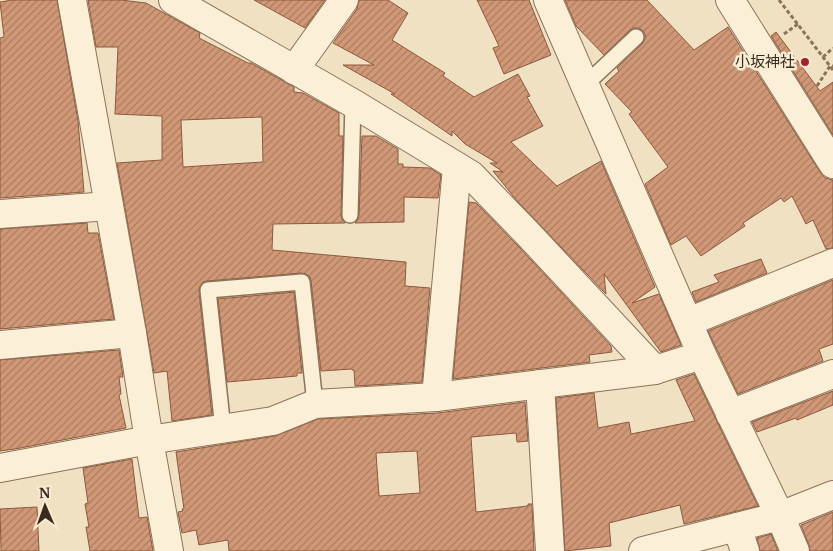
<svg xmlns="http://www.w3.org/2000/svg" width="833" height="551" viewBox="0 0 833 551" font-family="Merriweather,'Noto Sans JP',serif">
  <defs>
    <pattern id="building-hatch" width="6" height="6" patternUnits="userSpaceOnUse" patternTransform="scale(1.25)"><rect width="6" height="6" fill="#d19877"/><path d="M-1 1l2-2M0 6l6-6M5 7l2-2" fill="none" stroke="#ab7c61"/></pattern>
  </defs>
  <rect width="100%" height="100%" fill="#f1e1c3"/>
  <g fill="url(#building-hatch)" stroke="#8d593d" fill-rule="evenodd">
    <polygon points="12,0 57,0 78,121 84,192 0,198 0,38 4,37 0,2"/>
    <path d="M88,0h33l25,3 54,30 -1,5 49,25h3l43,24v5l9,1 36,20v23h4l-2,79 1,4 3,4 -72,1 -1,26 134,12 -1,24 25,2 -8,94 -67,4 -1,-16h-2v-1l-31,2 -10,-90 -1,-4 -4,-3 -5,-1 -94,8 -4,1 -3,4 -1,5 13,124 -40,6 -5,-50 -13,2 -37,-210 45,-3v-44l-47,-2 3,-67h-22zM262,117l1,45 -80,5 -2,-47z"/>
    <polygon points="254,0 325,0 305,28"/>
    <polygon points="359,0 388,0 408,13 392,40 445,73 443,76 474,97 518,74 530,96 527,97 543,126 511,142 557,186 601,161 655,287 632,303 659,294 681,345 661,352 604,274 606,294 518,202 493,171 503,172 490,163 497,163 465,144 452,131 452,136 391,94 395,94 343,65 374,65 333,43 357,9"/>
    <polygon points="477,0 529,0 551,55 504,74 493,48 499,46"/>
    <polygon points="565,0 647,0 694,50 728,27 820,172 825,178 833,180 833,248 826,249 813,220 806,224 792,196 784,202 781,198 743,223 745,226 701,256 686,236 671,245 645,184 668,167 629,114 632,112 605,84 619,71 617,68 643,43 645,39 645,34 642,30 639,28 633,28 630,30 604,55 576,26"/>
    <polygon points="776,32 820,91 833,82 833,135 771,36"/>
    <polygon points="362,136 376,136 398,149 398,164 403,164 403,167 430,168 441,175 438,198 404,197 404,222 355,223 358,219 359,215"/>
    <polygon points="469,202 476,203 518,246 611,346 612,352 589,355 590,362 453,379"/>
    <polygon points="87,223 88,233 98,233 114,319 0,329 0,229"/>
    <polygon points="761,259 767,273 696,302 692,292 719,282 714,275"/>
    <polygon points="833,280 833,344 819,349 823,361 738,394 708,331"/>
    <polygon points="294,292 302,373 297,373 297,376 227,382 218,299"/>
    <polygon points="119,350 123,377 119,377 121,394 119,395 126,428 15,449 0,451 0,360"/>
    <polygon points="694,374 758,506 684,524 680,505 609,523 611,546 565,551 556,398 594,393 598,428 629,422 631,434 695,421 676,380"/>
    <polygon points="833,391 833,405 797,420 796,418 757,432 752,422"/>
    <path d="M525,402l3,39 -11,1 -1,-9 -45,4 5,75 52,-6v-2h4l2,47h-305l-1,-11 -29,5 -3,-15 -14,3 -4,-21 5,-1 -1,-2h2l-8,-57 99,-16 43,-17 119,-6zM417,451l3,42 -41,3 -3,-43z"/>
    <polygon points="132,459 139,518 147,517 153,551 90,551 86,527 89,527 85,504 88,503 83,468"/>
    <polygon points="37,507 39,551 1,551 0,509"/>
    <polygon points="833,512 833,551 810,551 809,545 801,525"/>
    <polygon points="771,534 778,551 760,551 757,538"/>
  </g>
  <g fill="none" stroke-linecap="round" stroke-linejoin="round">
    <defs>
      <g id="service">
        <polyline points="585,85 636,37"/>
        <polyline points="350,215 353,103"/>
        <polyline points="223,429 208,290 302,282 315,404"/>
      </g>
      <g id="minor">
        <polyline points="72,0 132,333 149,440 169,551"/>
        <polyline points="173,0 356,105 471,175 529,235 655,370"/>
        <polyline points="548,0 702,355 780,516 795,551"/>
        <polyline points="730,0 833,164"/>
        <polyline points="294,70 344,0"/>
        <polyline points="0,214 109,206"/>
        <polyline points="688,322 833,263"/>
        <polyline points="0,345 132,333"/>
        <polyline points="540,384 550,551"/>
        <polyline points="436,397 457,167"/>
        <polyline points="730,414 833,374"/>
        <polyline points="0,468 149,440 273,421 315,404 436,397 655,370 702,355"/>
        <polyline points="737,527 745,551"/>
        <polyline points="643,551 780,516 833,495"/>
      </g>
    </defs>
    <use href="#service" stroke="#8c7259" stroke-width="18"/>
    <use href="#minor" stroke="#8c7259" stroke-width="30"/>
    <g stroke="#8c7259" stroke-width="3" stroke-dasharray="4 2.5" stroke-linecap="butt">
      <polyline points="779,0 833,70"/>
      <polyline points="784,34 798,24"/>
      <polyline points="823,57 833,48"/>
      <polyline points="817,86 830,66 833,66"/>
    </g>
    <use href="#service" stroke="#fbefd7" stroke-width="15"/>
    <use href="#minor" stroke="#fbefd7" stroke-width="28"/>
  </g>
  <circle fill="#9f252b" stroke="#f8ecd3" stroke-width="2" cx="805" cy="62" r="5"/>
  <g text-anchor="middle" stroke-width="5" stroke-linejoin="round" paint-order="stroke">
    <g font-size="15" fill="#3b2b1e" stroke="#f8ecd3" text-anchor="end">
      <text x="795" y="67">小坂神社</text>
    </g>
  </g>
  <g transform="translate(45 506) rotate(358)" stroke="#f8ecd3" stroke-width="4" paint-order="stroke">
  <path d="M0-4L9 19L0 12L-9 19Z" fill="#3b2b1e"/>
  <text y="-8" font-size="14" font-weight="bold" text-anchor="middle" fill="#3b2b1e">N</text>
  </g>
</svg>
